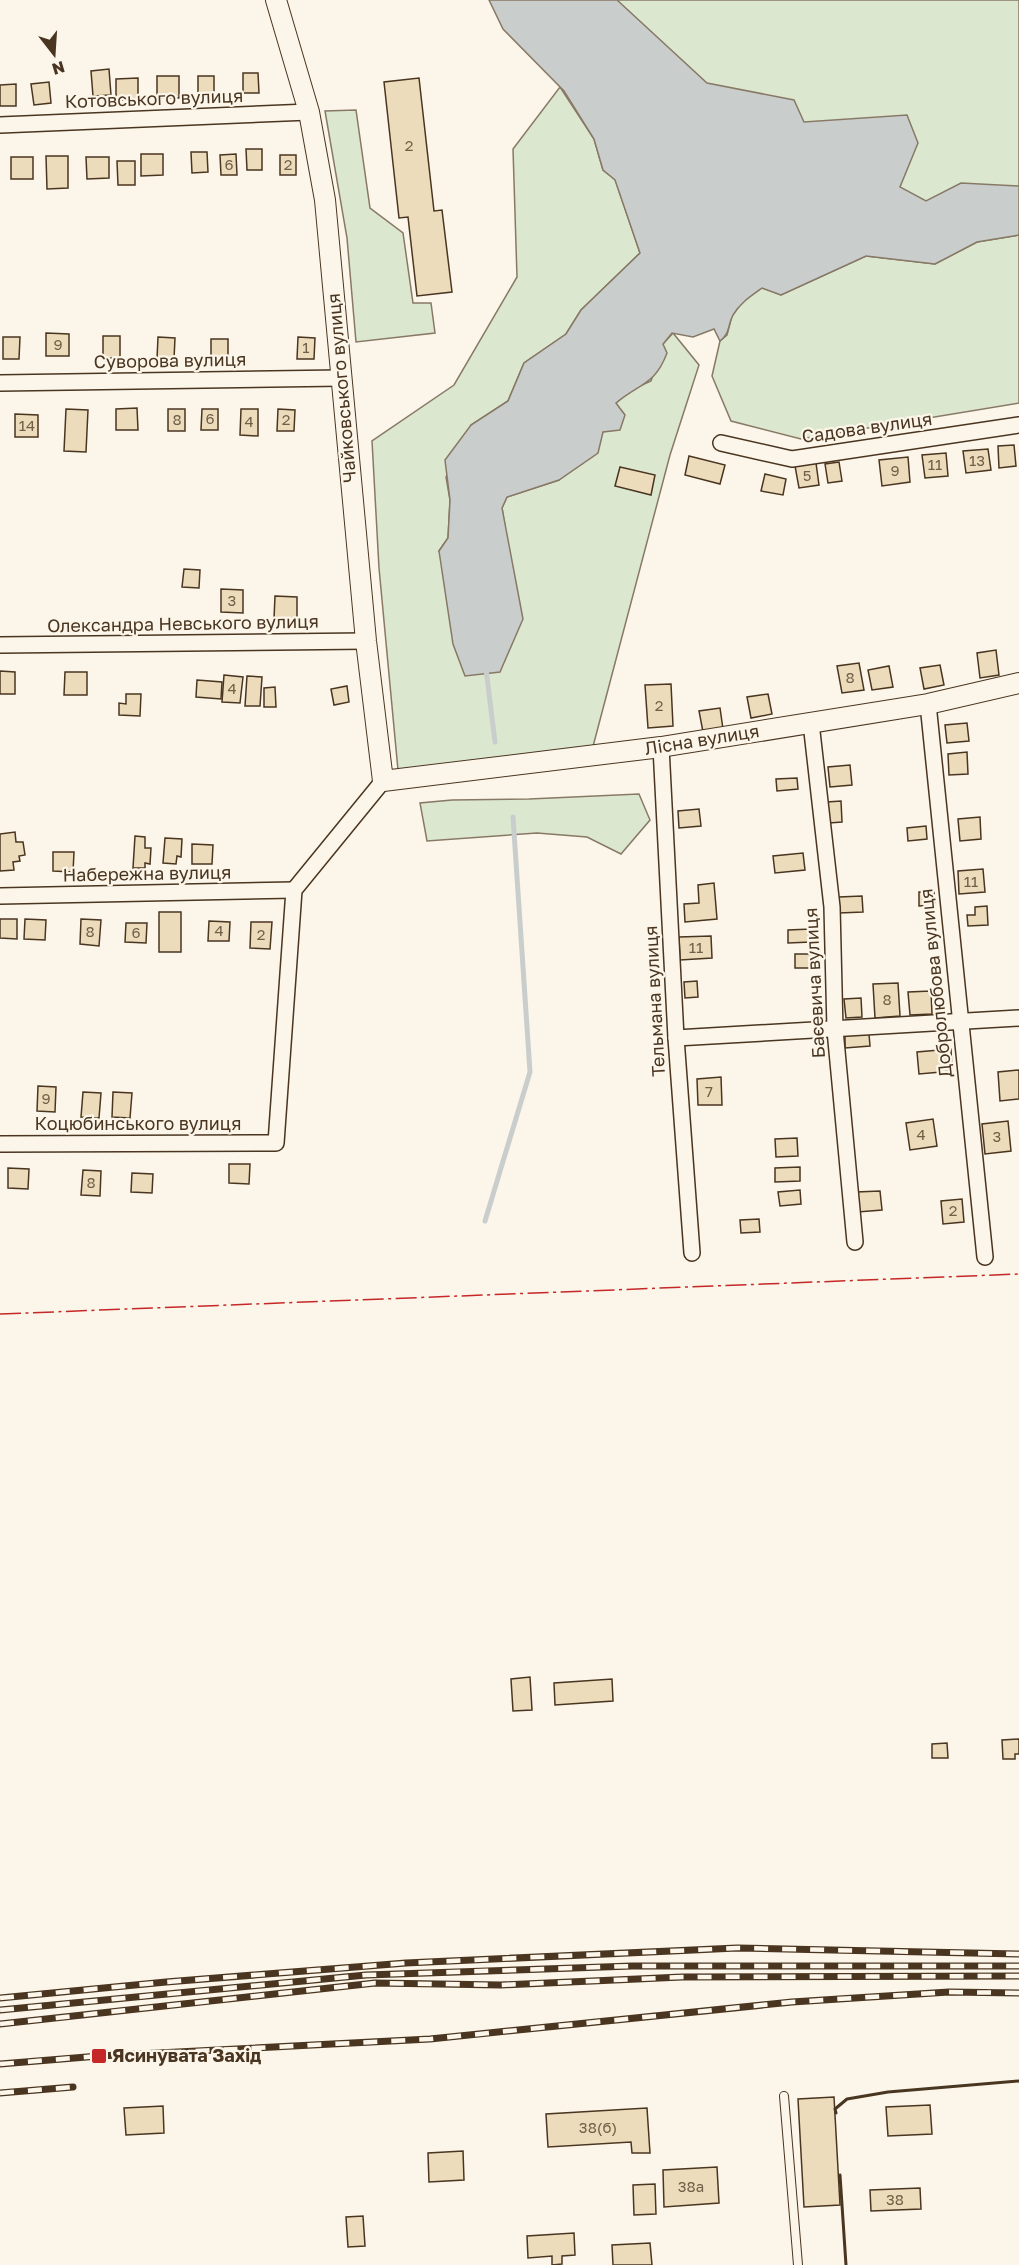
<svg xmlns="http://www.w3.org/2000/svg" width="1019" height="2265" viewBox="0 0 1019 2265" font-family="'Golos Text',sans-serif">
  <rect width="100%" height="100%" fill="#fbf6e9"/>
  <g fill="#dce7d0" stroke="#887966" stroke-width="1.5">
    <polygon points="607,0 1019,0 1019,222 802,234"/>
    <polygon points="560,87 594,139 603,170 615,179 640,253 581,310 566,334 524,363 508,401 471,425 446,477 450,500 448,538 439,551 510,559 502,508 507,497 559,480 603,432 616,403 633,389 651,381 663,344 673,333 699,365 670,455 591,754 398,770 379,568 372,441 454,385 517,277 513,149"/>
    <polygon points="356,110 370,208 403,233 413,303 431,303 435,333 356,342 347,238 325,111"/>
    <polygon points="1019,235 1019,403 801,439 731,421 712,376 720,341 727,335 732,316 743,301 762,288 781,295 866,256 935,264 977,242"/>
    <polygon points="639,794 650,820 621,854 587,837 537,833 427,841 420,803 452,800 529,799"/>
  </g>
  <path fill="#c9cecd" stroke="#887966" stroke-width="1.5" d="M489,0h128l90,83 87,17 10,22 103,-7 11,28 -18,44 26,14 35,-18 58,3v49l-42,7 -42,22 -69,-8 -85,39 -19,-7c-11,8 -22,15 -29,27 -6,11 -2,17 -13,26l-6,-12 -21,8 -21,-4 -9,11 4,9c-12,32 -27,30 -51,50l9,12 -5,15 -17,2 -5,21 -39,27 -52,17 -5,11 21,111 -23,53 -35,4 -12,-32 -14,-93 9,-13 2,-38 -5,-40 26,-35 37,-24 16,-38 42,-29 15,-24 59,-57 -25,-73 -12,-10 -9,-31 -30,-48 -61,-62z"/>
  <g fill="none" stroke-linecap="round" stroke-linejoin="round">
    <g stroke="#c9cecd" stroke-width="5">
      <polyline points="486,669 495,742"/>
      <polyline points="485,1221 530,1072 513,817"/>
    </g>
  </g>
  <g fill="#ecdcbc" stroke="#4a3520" stroke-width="1.5">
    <polygon points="109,69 111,95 93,96 91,71"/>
    <polygon points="243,73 258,73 259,93 243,93"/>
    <rect x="157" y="76" width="22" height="22"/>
    <polygon points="198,76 214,76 214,96 198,97"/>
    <polygon points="138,78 138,100 116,100 116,79"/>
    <polygon points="419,78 434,211 442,210 452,292 417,296 408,217 399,218 384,82"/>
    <polygon points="49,82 51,103 34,105 31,84"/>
    <polygon points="16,84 16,106 0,106 0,85"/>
    <polygon points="246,149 262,149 262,170 247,170"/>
    <polygon points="191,152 207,152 208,172 192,173"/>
    <polygon points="141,154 163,154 163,175 141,176"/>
    <polygon points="236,154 237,175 221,175 220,155"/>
    <rect x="280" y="155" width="16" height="20"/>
    <polygon points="46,156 68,156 68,188 47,189"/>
    <rect x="11" y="157" width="22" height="22"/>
    <polygon points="86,157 109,157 109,178 87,179"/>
    <polygon points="117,161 135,161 135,185 118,185"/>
    <polygon points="46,333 69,334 69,356 46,356"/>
    <rect x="103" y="336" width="17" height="22"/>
    <polygon points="3,337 20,337 19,359 3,359"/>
    <polygon points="158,337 175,338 174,359 157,359"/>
    <polygon points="298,337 315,338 314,359 297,359"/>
    <polygon points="211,339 228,339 228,361 211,360"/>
    <polygon points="137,408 138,430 116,430 116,409"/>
    <polygon points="66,409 88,410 86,452 64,451"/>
    <rect x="168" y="409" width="17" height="22"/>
    <polygon points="202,409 218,409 218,430 201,430"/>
    <polygon points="241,409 258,409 258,436 240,435"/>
    <polygon points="278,409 295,410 294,431 277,431"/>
    <polygon points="15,414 38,415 38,437 15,437"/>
    <polygon points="1014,445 1016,466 999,468 998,446"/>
    <polygon points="988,449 991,470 966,473 963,451"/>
    <polygon points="946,453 948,476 925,478 922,455"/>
    <polygon points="689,456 725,465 720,484 685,475"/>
    <polygon points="908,457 910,482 882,486 879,460"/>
    <polygon points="839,462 842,481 828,483 825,464"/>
    <polygon points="816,463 819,485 799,488 795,466"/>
    <polygon points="620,467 655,475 651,495 615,486"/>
    <polygon points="765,474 786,479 783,495 761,491"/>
    <polygon points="184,569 200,570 199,588 182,587"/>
    <polygon points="221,589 243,590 243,613 221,612"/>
    <polygon points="275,596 297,597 297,620 274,619"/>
    <polygon points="996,650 999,675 980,678 977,653"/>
    <polygon points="859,663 864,690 842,693 837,666"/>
    <polygon points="940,665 944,685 924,689 920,668"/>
    <polygon points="889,666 893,687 872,690 868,670"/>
    <polygon points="0,671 15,672 15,694 0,694"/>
    <polygon points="65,672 87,672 87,695 64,695"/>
    <polygon points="224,675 243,677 240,703 222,702"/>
    <polygon points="247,676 262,677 260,706 245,706"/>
    <polygon points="197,680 222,682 221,699 196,697"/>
    <polygon points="671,684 673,726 648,728 645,685"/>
    <polygon points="347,686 349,702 334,705 331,689"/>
    <polygon points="275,687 276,707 264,707 264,688"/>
    <polygon points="126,694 141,694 140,716 119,715 119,703 126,704"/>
    <polygon points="768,694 772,714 751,718 747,697"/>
    <polygon points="720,708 723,729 703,732 699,711"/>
    <polygon points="967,723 969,741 947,743 945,725"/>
    <polygon points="967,752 968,774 949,775 948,754"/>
    <polygon points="850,765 852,785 830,787 828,767"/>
    <polygon points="797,778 798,789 777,791 776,779"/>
    <polygon points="841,801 842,822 829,823 827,802"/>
    <polygon points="699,809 701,826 679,828 678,811"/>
    <polygon points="980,817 981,839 960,841 958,819"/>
    <polygon points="926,826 927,839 908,841 907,828"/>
    <polygon points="15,832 16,842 23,842 25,855 19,856 20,861 13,862 14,870 0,871 0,834"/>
    <polygon points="135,836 145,837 145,848 151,848 150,864 145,863 145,868 133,868"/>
    <polygon points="165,838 182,839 181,857 177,856 176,864 163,863"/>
    <polygon points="192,844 213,845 212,864 192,864"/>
    <polygon points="53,852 74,852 73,872 53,871"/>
    <polygon points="803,853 805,870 775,873 773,856"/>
    <polygon points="983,869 985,892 959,894 958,871"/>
    <polygon points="714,883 717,919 685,922 684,904 699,903 698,885"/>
    <polygon points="919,892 934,892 935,905 919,906"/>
    <polygon points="862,896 863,912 839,913 839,897"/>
    <polygon points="987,906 988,925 968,926 967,915 975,915 975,907"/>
    <rect x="159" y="912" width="22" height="40"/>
    <polygon points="0,919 17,919 17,939 0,938"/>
    <polygon points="25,919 46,920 45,940 24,939"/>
    <polygon points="81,919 101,920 99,946 80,944"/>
    <polygon points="209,921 230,922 229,941 208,941"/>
    <polygon points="251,922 272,922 270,949 250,948"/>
    <polygon points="126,923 147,923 146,943 125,942"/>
    <polygon points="811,929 811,942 788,943 788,930"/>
    <polygon points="711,936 712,958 680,960 679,937"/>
    <rect x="795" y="954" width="23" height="14"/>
    <polygon points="697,981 698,997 685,998 684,982"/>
    <polygon points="898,983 900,1016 875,1018 873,984"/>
    <polygon points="931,991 932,1014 910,1015 908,992"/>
    <polygon points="861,998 862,1017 846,1018 844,999"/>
    <polygon points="869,1034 870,1046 845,1048 845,1035"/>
    <polygon points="951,1049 952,1071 919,1074 917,1052"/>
    <polygon points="1019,1070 1019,1099 1000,1101 998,1072"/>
    <polygon points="721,1077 722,1105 698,1105 697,1079"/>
    <polygon points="38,1086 56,1087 55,1112 37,1111"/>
    <polygon points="83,1092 101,1093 99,1118 81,1117"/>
    <polygon points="113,1092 132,1093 130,1118 112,1117"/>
    <polygon points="933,1119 937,1146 910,1150 906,1123"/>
    <polygon points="1008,1121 1011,1151 985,1154 982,1124"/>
    <polygon points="797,1138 798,1156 776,1157 775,1139"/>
    <polygon points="229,1164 250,1164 249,1184 229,1183"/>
    <polygon points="800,1167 800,1181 775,1182 775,1168"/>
    <polygon points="8,1168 29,1169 28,1189 8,1188"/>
    <polygon points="83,1170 101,1171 100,1196 81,1195"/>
    <polygon points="132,1173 153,1174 152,1193 131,1192"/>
    <polygon points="800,1190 801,1204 780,1206 778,1192"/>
    <polygon points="880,1191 882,1210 858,1212 856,1192"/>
    <polygon points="962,1199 964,1222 943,1224 941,1201"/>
    <polygon points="759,1219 760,1232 741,1233 740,1220"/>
    <polygon points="530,1677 532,1710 513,1711 511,1679"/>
    <polygon points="612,1679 613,1701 555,1705 554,1683"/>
    <polygon points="1019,1739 1019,1754 1015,1754 1015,1759 1003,1759 1002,1740"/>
    <polygon points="947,1743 948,1758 932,1758 932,1744"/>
    <polygon points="834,2097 840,2205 804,2207 798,2099"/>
    <polygon points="930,2105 932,2134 888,2136 886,2107"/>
    <polygon points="163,2106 164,2133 126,2135 124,2108"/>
    <polygon points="647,2108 650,2153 632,2153 631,2142 548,2147 546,2114"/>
    <polygon points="463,2151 464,2180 429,2182 428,2153"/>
    <polygon points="717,2167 719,2203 664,2207 663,2170"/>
    <polygon points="655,2184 656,2214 634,2215 633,2185"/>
    <polygon points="920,2188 921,2209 871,2211 870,2190"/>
    <polygon points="363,2216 365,2246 348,2247 346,2217"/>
    <polygon points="574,2233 575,2255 562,2256 562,2264 552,2265 552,2256 528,2258 527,2236"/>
    <polygon points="650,2243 652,2265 613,2265 612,2245"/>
  </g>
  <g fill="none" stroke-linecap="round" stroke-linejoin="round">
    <defs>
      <polyline id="service" points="784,2096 798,2265"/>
      <g id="minor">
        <polyline points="0,125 309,112"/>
        <polyline points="0,383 341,378"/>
        <polyline points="721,443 792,459 1019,425"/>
        <polyline points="0,645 366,641"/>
        <polyline points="928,704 985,1257"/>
        <polyline points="811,723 832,907 835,1030 855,1242"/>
        <polyline points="661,747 676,1038 692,1253"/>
        <polyline points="0,896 294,890"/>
        <polyline points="676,1038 1019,1018"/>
        <polyline points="0,1144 276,1143 294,890 383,781"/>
      </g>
      <polyline id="tertiary" points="276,0 309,112 325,200 366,641 383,781 661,747 928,704 1019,683"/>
    </defs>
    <use href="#service" stroke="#4a3520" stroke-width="10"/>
    <use href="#minor" stroke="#4a3520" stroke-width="18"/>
    <use href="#tertiary" stroke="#4a3520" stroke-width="22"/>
    <use href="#service" stroke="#fbf6e9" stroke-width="8"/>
    <use href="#minor" stroke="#fbf6e9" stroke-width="15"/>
    <use href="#tertiary" stroke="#fbf6e9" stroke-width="20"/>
    <defs>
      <g id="rail">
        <polyline points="0,1998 166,1982 406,1963 737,1948 1019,1954"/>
        <polyline points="0,2010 366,1975 632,1966 1019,1966"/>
        <polyline points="0,2024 375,1983 501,1985 682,1977 1019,1976"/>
        <polyline points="0,2064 99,2056 430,2039 792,2002 949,1992 1019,1993"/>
        <polyline points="0,2093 73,2087"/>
      </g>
    </defs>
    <use href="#rail" stroke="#4a3520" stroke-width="7"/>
    <use href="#rail" stroke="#fbf6e9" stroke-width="4.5" stroke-dasharray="14" stroke-linecap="butt"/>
    <g stroke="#4a3520" stroke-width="3">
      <polyline points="836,2113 835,2109 847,2099 888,2092 1019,2081"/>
      <polyline points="840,2175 846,2265"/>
    </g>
    <polyline stroke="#c62828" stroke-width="1.5" stroke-dasharray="21 4.5 3 4.5" stroke-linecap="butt" points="0,1314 1019,1274"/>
  </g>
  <rect fill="#c62828" stroke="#fbf6e9" stroke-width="2" x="91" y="2048" width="16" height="16" rx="3"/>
  <g text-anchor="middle" stroke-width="4.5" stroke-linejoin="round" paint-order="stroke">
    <g font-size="15" fill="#725f47">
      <text x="409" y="151">2</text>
      <text x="229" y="170">6</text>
      <text x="288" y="170">2</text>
      <text x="58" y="350">9</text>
      <text x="306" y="353">1</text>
      <text x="210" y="424">6</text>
      <text x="177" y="425">8</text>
      <text x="286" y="425">2</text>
      <text x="249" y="427">4</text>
      <text x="27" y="431">14</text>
      <text x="977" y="466">13</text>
      <text x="935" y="470">11</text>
      <text x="895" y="476">9</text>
      <text x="807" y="481">5</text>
      <text x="232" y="606">3</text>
      <text x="850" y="683">8</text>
      <text x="232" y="694">4</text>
      <text x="659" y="711">2</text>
      <text x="971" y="887">11</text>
      <text x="219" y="936">4</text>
      <text x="90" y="937">8</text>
      <text x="136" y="938">6</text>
      <text x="261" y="940">2</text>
      <text x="696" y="953">11</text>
      <text x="887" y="1005">8</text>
      <text x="709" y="1097">7</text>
      <text x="46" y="1104">9</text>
      <text x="921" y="1140">4</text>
      <text x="997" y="1142">3</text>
      <text x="91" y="1188">8</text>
      <text x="953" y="1216">2</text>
      <text x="598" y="2133">38(б)</text>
      <text x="691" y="2192">38а</text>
      <text x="895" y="2205">38</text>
    </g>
    <g font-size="18" fill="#4a3520" stroke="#fbf6e9">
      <text transform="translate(154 99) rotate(-2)" y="6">Котовського вулиця</text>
      <text transform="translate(170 361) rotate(-1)" y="6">Суворова вулиця</text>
      <text transform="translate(342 388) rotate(-95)" y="6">Чайковського вулиця</text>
      <text transform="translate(867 428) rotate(-8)" y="6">Садова вулиця</text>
      <text transform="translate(183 624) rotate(-1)" y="6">Олександра Невського вулиця</text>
      <text transform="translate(702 740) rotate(-9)" y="6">Лісна вулиця</text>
      <text transform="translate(147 874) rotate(-1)" y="6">Набережна вулиця</text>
      <text transform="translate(815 983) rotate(-93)" y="6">Баєевича вулиця</text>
      <text transform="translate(936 983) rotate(-96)" y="6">Добролюбова вулиця</text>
      <text transform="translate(655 1001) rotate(-93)" y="6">Тельмана вулиця</text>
      <text x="138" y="1130">Коцюбинського вулиця</text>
    </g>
    <g font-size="18" font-weight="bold" fill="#4a3520" stroke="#fbf6e9" text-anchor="start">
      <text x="112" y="2062">Ясинувата Захід</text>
    </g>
  </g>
  <g transform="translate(54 54) rotate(163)" stroke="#fbf6e9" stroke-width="4.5" paint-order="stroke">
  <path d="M0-4.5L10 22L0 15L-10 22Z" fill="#4a3520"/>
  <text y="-9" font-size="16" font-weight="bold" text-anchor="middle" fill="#4a3520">N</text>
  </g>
</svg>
